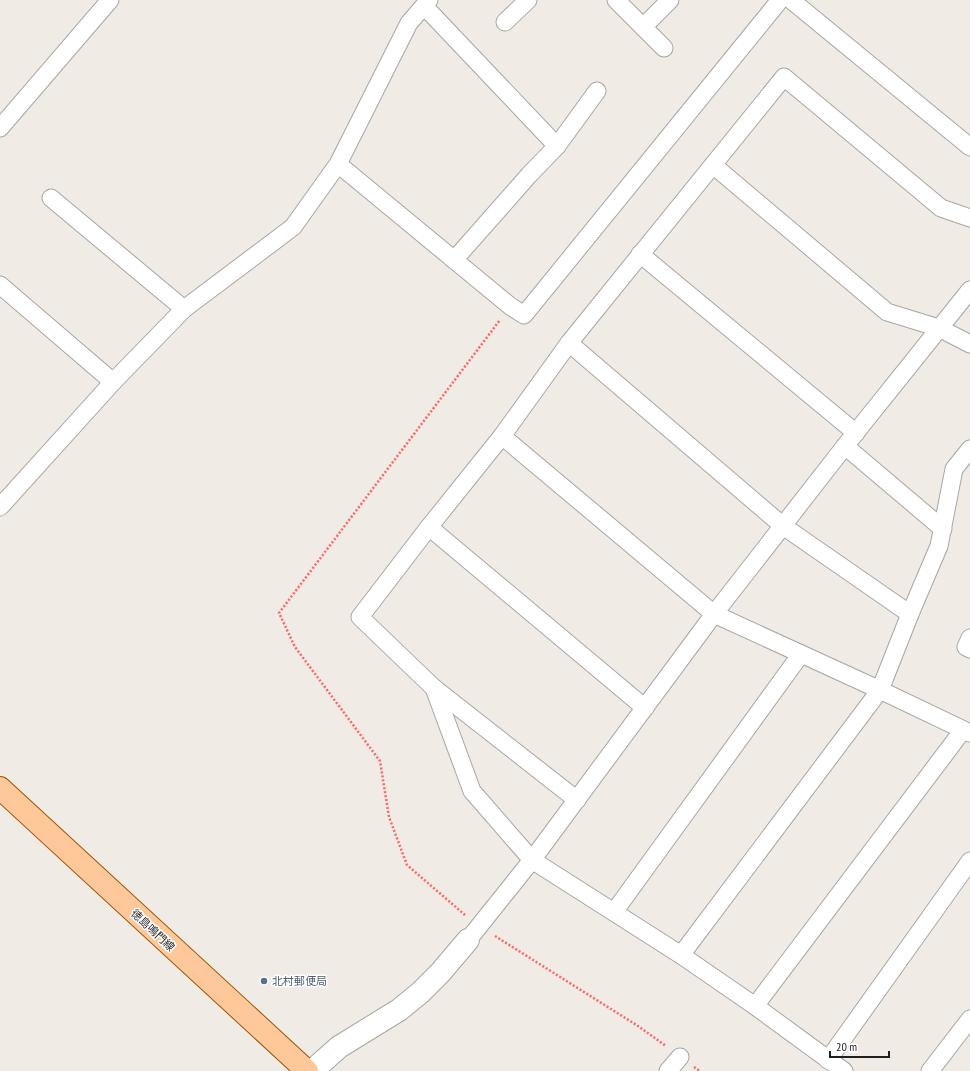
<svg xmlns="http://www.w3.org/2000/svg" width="970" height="1071" viewBox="0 0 970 1071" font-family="'PT Sans Narrow','Noto Sans JP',sans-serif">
  <rect width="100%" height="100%" fill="#f0ebe4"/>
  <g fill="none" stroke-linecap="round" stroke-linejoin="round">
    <defs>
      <g id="minor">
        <polyline points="616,0 664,48"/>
        <polyline points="791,0 970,147"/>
        <polyline points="424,6 557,146"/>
        <polyline points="505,22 528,0"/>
        <polyline points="643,27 670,0"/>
        <polyline points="0,128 110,0"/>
        <polyline points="338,164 510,306 524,315 780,0"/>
        <polyline points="713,165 887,312 939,328 970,344"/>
        <polyline points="51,198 184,309"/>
        <polyline points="640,254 856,433"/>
        <polyline points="454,260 529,175 557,146 597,91"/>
        <polyline points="0,285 113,382"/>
        <polyline points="569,343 783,526 910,614"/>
        <polyline points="502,436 714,614 880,690 970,733"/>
        <polyline points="845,446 943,529"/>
        <polyline points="0,507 113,382 184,309 293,227 338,164 409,23 429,0"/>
        <polyline points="429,527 645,708"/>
        <polyline points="970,638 966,647 970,649"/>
        <polyline points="434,688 577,800"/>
        <polyline points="614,912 801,654"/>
        <polyline points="468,940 532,860 714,614 845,446 970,290"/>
        <polyline points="681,955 880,690 910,614 939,546 954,469 970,449"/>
        <polyline points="755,1006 963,730"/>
        <polyline points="828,1060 970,861"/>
        <polyline points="668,1071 680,1057"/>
        <polyline points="844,1071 755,1006 681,955 532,860 472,791 434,688 360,617 429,527 502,436 569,343 784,77 941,208 970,218"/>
        <polyline points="930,1071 970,1019"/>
      </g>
      <polyline id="tertiary" points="312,1071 339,1047 399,1010 421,992 440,973 468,940"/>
      <polyline id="primary" points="0,788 307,1071"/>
    </defs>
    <use href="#minor" stroke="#a6a6a6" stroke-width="19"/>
    <use href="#tertiary" stroke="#a6a6a6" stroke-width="24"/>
    <use href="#primary" stroke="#950" stroke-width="24"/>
    <g stroke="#ff6667" stroke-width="2.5" stroke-dasharray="2 2" stroke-linecap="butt">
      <polyline points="465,915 407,865 389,817 380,761 295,647 279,613 500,320"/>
      <polyline points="495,936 638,1026 666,1046"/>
      <polyline points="694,1067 700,1071"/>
    </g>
    <use href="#minor" stroke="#fff" stroke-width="17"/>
    <use href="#tertiary" stroke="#fff" stroke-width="22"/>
    <use href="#primary" stroke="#ffc89a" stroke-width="22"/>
  </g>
  <circle fill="#5c6f8a" stroke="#fff" stroke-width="1.5" cx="264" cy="981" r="4"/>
  <g text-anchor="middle" stroke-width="3" stroke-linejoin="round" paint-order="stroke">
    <g font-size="11" fill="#1f1f1f" stroke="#fff">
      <text transform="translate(153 930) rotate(43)" y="4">徳島鳴門線</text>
    </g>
    <g font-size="11" fill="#4e5e75" stroke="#fff" text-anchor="start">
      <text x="272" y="985">北村郵便局</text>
    </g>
  </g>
  <path d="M830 1051v6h59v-6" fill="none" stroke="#1f1f1f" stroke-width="2"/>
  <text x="836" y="1051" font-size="12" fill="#1f1f1f" stroke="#ffffff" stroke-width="3" paint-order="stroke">20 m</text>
</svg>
